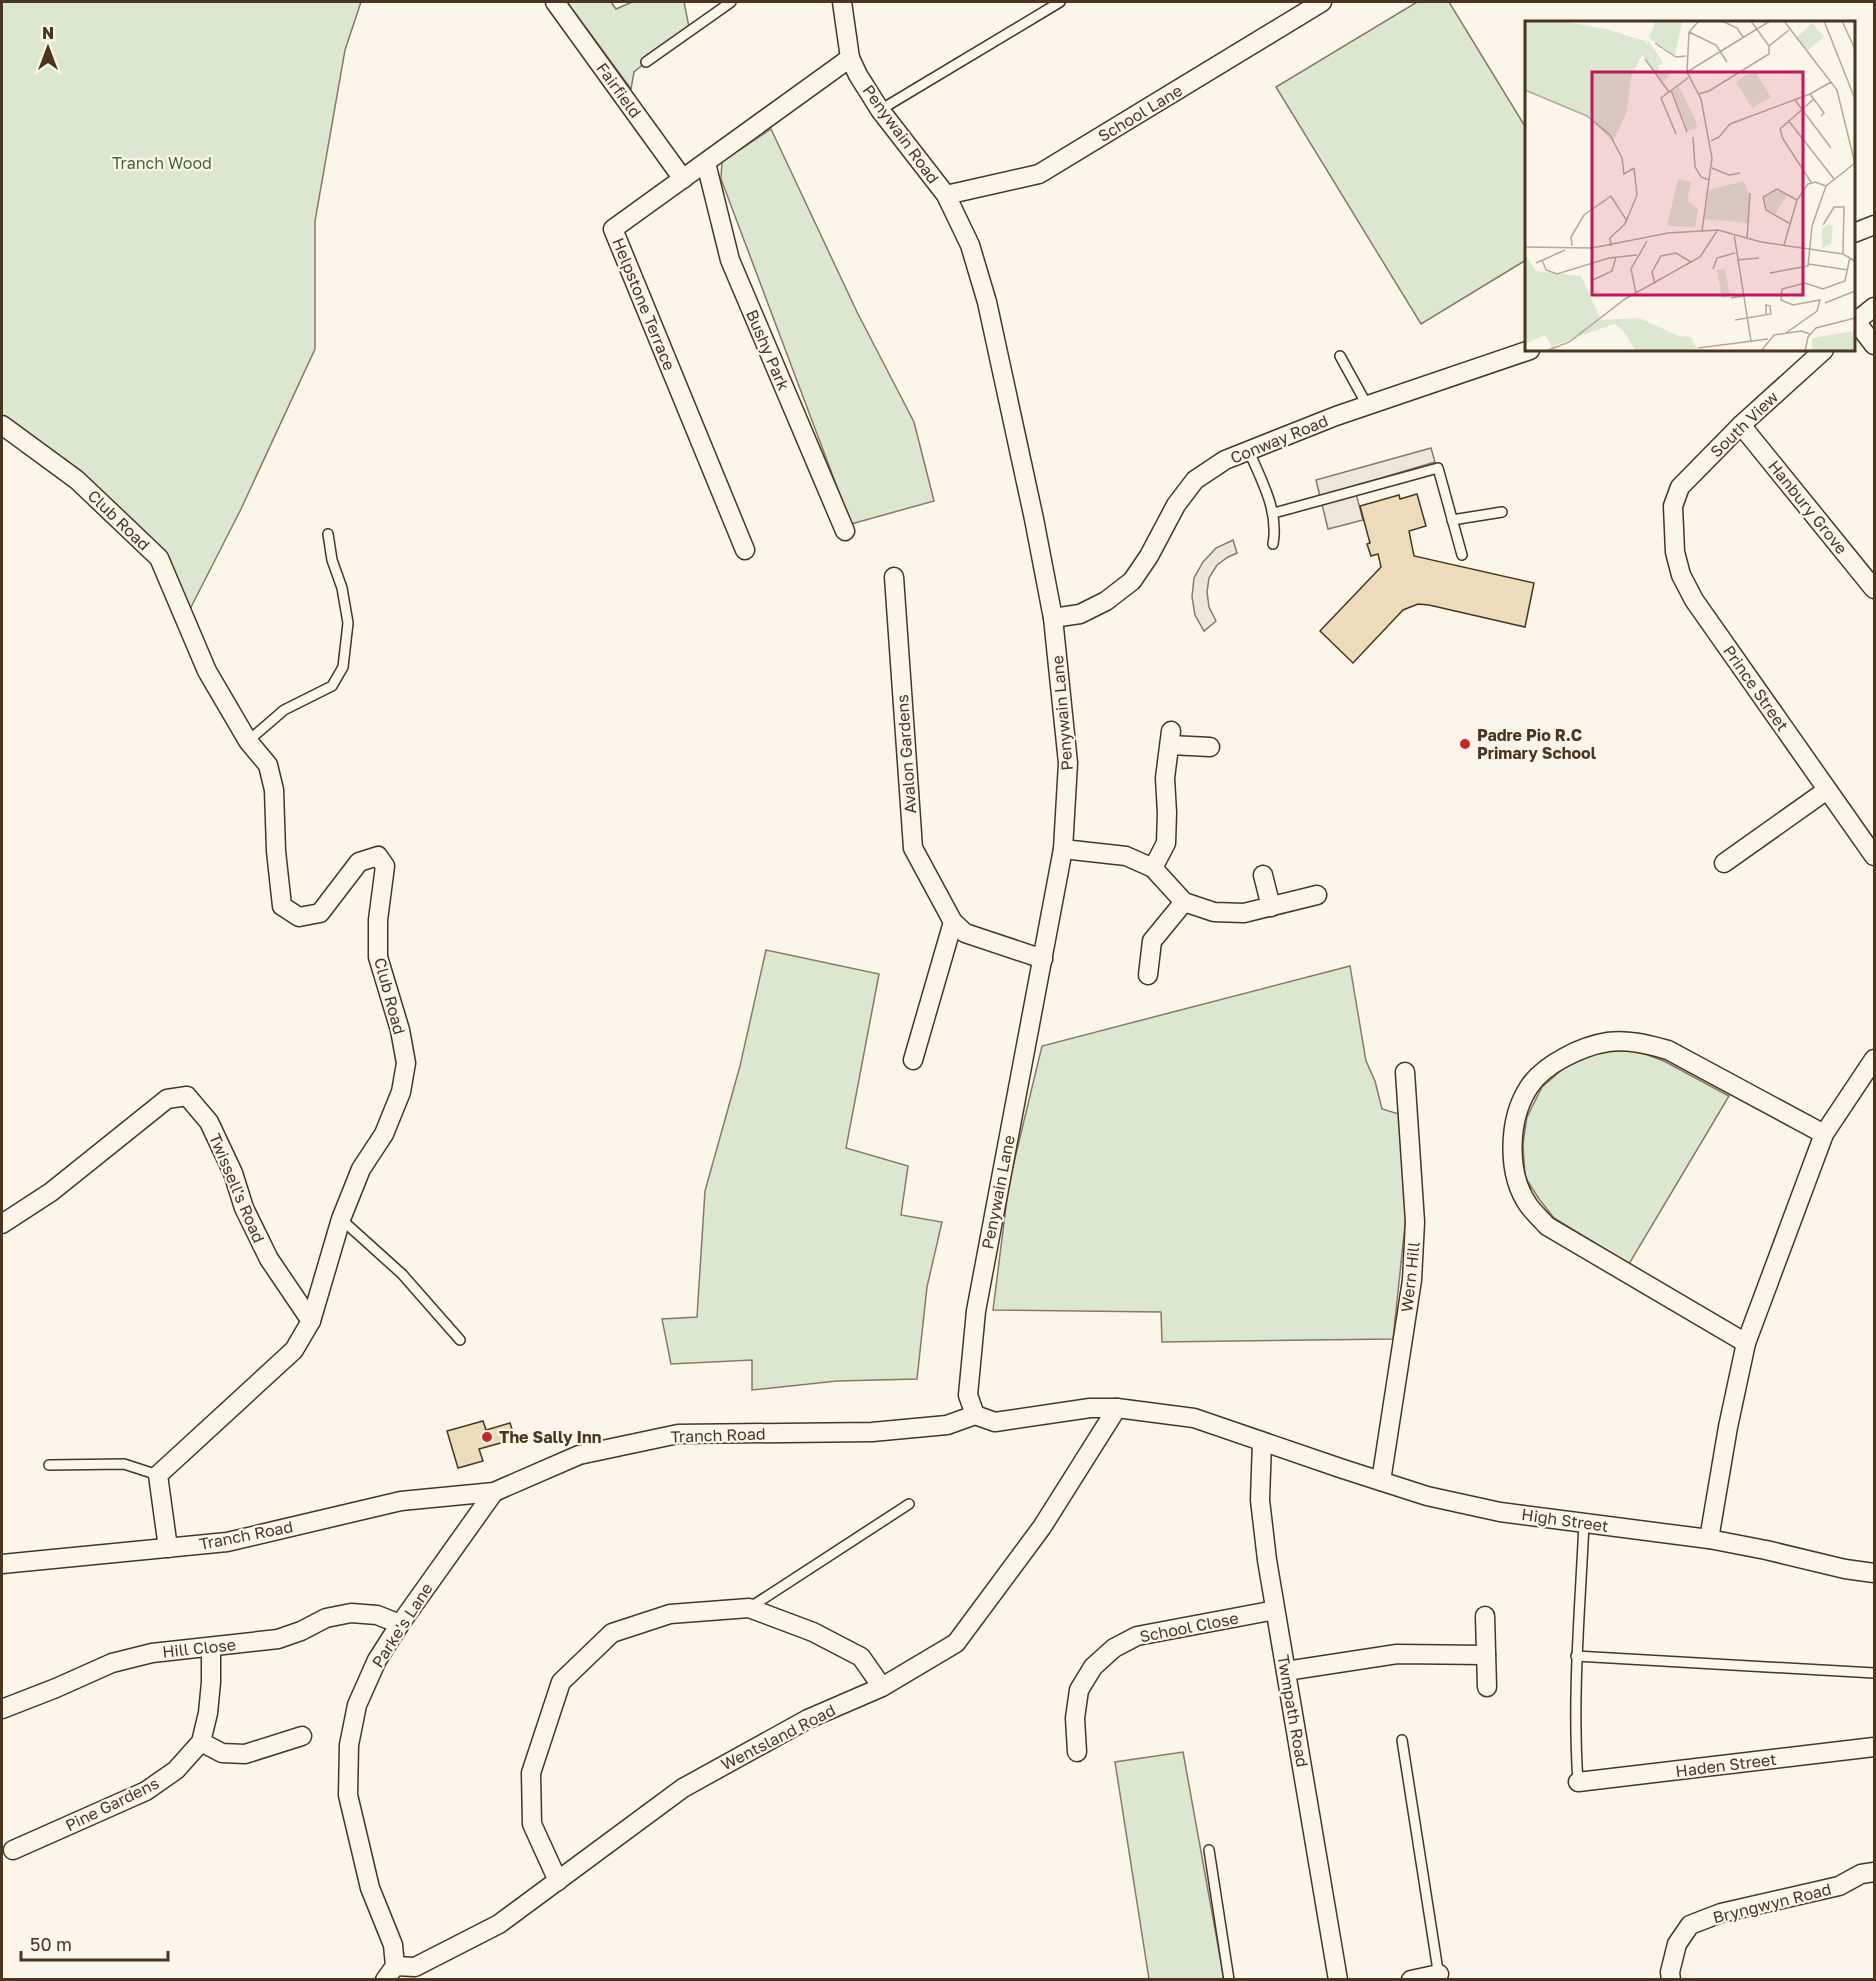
<svg xmlns="http://www.w3.org/2000/svg" width="1876" height="1981" viewBox="0 0 1876 1981" font-family="'Golos Text',sans-serif">
  <rect width="100%" height="100%" fill="#fbf6e9"/>
  <g fill="#dce7d0" stroke="#887966" stroke-width="1.5">
    <polygon points="2,2 361,2 345,50 315,221 315,349 241,509 185,619 159,558 2,425"/>
    <polygon points="567,2 611,2 616,9 632,2 684,2 689,27 634,72 631,89"/>
    <polygon points="1417,2 1449,2 1526,128 1526,260 1421,324 1276,87"/>
    <polygon points="771,129 857,312 914,422 934,501 851,524 721,179 722,162"/>
    <polygon points="766,950 879,974 846,1148 908,1166 901,1215 942,1222 927,1287 917,1379 837,1381 752,1390 752,1360 671,1364 662,1319 697,1317 705,1191 740,1066"/>
    <polygon points="1350,966 1366,1061 1375,1081 1382,1109 1399,1114 1406,1216 1393,1339 1162,1342 1161,1312 993,1310 1009,1183 1042,1046"/>
    <polygon points="1611,1051 1637,1051 1664,1061 1729,1096 1629,1264 1554,1218 1539,1199 1525,1177 1523,1144 1527,1117 1542,1087 1565,1067 1585,1053"/>
    <polygon points="1183,1752 1224,1979 1149,1979 1115,1762"/>
  </g>
  <g fill="#ede7d9" stroke="#887966" stroke-width="1.5">
    <polygon points="1431,448 1435,462 1354,486 1363,520 1328,529 1316,480"/>
    <polygon points="1233,540 1237,553 1228,557 1217,565 1209,578 1207,592 1209,607 1216,621 1204,631 1195,615 1192,597 1194,578 1203,562 1216,548"/>
  </g>
  <g fill="#ecdcbc" stroke="#4a3520" stroke-width="1.5">
    <polygon points="1417,494 1426,526 1409,531 1414,556 1534,583 1525,627 1429,605 1418,604 1403,610 1353,663 1320,631 1381,567 1378,554 1371,556 1367,544 1370,543 1360,506 1399,495 1400,499"/>
    <polygon points="483,1421 486,1430 510,1423 515,1439 479,1449 483,1461 458,1468 447,1431"/>
  </g>
  <g fill="none" stroke-linecap="round" stroke-linejoin="round">
    <defs>
      <g id="lane">
        <polyline points="646,62 731,2"/>
        <polyline points="880,110 1060,2"/>
        <polyline points="1340,356 1367,405"/>
        <path d="M1248,449c13,31 31,61 25,95"/>
        <polyline points="1274,513 1438,468 1462,555"/>
        <polyline points="1452,520 1502,512"/>
        <polyline points="248,741 284,710 332,686 343,667 348,623 342,588 332,560 328,534"/>
        <polyline points="341,1219 402,1274 460,1340"/>
        <polyline points="49,1465 124,1464 158,1475"/>
        <polyline points="749,1608 909,1504"/>
        <polyline points="1576,1656 1874,1673"/>
        <polyline points="1402,1740 1439,1977"/>
        <path d="M1578,1782c-6,-86 2,-172 6,-259"/>
        <polyline points="1209,1850 1229,1980"/>
      </g>
      <g id="street">
        <polyline points="555,2 683,179"/>
        <polyline points="842,2 850,58 858,75 880,110 946,195 970,245 987,302 1034,519 1053,618 1068,763 1063,849 976,1311 968,1395 975,1415"/>
        <polyline points="706,163 730,260 845,531"/>
        <polyline points="946,195 1039,174 1322,2"/>
        <polyline points="1854,233 1874,225"/>
        <polyline points="1854,319 1874,345"/>
        <polyline points="1854,323 1874,307"/>
        <polyline points="1824,350 1741,425 1680,487 1673,506 1675,552 1681,575 1694,600 1874,856"/>
        <polyline points="2,425 77,480 159,558 207,671 248,741 268,765 274,790 276,851 282,906 299,917 320,913 359,862 378,856 385,866 378,920 378,957 400,1030 406,1063 401,1092 384,1134 361,1169 341,1219 311,1321 294,1350 158,1475 168,1548"/>
        <polyline points="1741,425 1874,589"/>
        <polyline points="745,550 613,229 850,58"/>
        <polyline points="894,577 913,848 953,922 965,933 1043,959"/>
        <polyline points="1053,618 1080,614 1106,601 1132,581 1149,556 1176,505 1195,480 1225,460 1336,416 1530,350"/>
        <polyline points="1170,745 1210,747"/>
        <polyline points="1063,849 1126,856 1153,868 1184,902 1214,912 1244,913 1317,895"/>
        <polyline points="1724,863 1827,790"/>
        <polyline points="1153,868 1166,843 1167,813 1165,778 1171,731"/>
        <polyline points="1263,875 1271,907"/>
        <polyline points="1148,975 1152,941 1184,902"/>
        <polyline points="913,1060 953,922"/>
        <polyline points="2,1224 51,1192 167,1099 187,1096 209,1122 233,1173 244,1208 269,1259 311,1321"/>
        <path d="M1746,1343l-199,-117c-6,-7 -13,-13 -18,-20 -23,-32 -21,-87 0,-119 15,-23 53,-41 79,-45 20,-3 41,3 60,8l156,84"/>
        <polyline points="1262,1442 1260,1500 1267,1560 1338,1980"/>
        <polyline points="1381,1481 1412,1280 1415,1222 1405,1072"/>
        <polyline points="1709,1539 1728,1427 1746,1343 1824,1134 1874,1059"/>
        <polyline points="2,1564 227,1542 401,1501 494,1492 579,1455 678,1434 872,1432 947,1425 975,1415 995,1422 1090,1408 1117,1408 1194,1418 1343,1469 1427,1496 1500,1512 1709,1539 1766,1550 1845,1569 1874,1573"/>
        <polyline points="1485,1616 1487,1687"/>
        <polyline points="1286,1671 1397,1654 1486,1655"/>
        <polyline points="2,1709 56,1688 112,1663 152,1653 278,1639 301,1631 326,1618 351,1613 377,1615 400,1624"/>
        <polyline points="201,1742 222,1753 245,1754 302,1736"/>
        <polyline points="1077,1752 1075,1718 1079,1690 1093,1667 1114,1648 1137,1636 1275,1610"/>
        <polyline points="1578,1782 1874,1747"/>
        <polyline points="13,1850 146,1791 176,1770 201,1742 208,1713 211,1682 211,1647"/>
        <polyline points="558,1881 532,1824 531,1773 561,1682 612,1633 670,1614 749,1608 813,1632 861,1657 882,1687"/>
        <polyline points="395,1966 415,1967 499,1924 683,1788 808,1719 882,1687 956,1643 1042,1527 1117,1408"/>
        <polyline points="385,1980 395,1966 393,1945 370,1888 348,1795 349,1745 357,1705 377,1660 400,1624 494,1492"/>
        <polyline points="1411,1980 1439,1974"/>
        <polyline points="1671,1980 1670,1972 1677,1944 1690,1925 1721,1913 1839,1886 1861,1874 1874,1872"/>
      </g>
    </defs>
    <use href="#lane" stroke="#4a3520" stroke-width="12"/>
    <use href="#street" stroke="#4a3520" stroke-width="21"/>
    <use href="#lane" stroke="#fbf6e9" stroke-width="9"/>
    <use href="#street" stroke="#fbf6e9" stroke-width="18"/>
  </g>
  <g fill="#c62828" stroke="#fbf6e9" stroke-width="2">
    <circle cx="1465" cy="744" r="6"/>
    <circle cx="487" cy="1437" r="6"/>
  </g>
  <g text-anchor="middle" stroke-width="4.5" stroke-linejoin="round" paint-order="stroke">
    <g font-size="16" fill="#4a3520" stroke="#fbf6e9">
      <text transform="translate(619 90) rotate(54)" y="6">Fairfield</text>
      <text transform="translate(1140 113) rotate(-31)" y="6">School Lane</text>
      <text transform="translate(901 134) rotate(54)" y="6">Penywain Road</text>
      <text transform="translate(644 304) rotate(68)" y="6">Helpstone Terrace</text>
      <text transform="translate(768 350) rotate(67)" y="6">Bushy Park</text>
      <text transform="translate(1744 424) rotate(-44)" y="6">South View</text>
      <text transform="translate(1279 439) rotate(-22)" y="6">Conway Road</text>
      <text transform="translate(1808 507) rotate(51)" y="6">Hanbury Grove</text>
      <text transform="translate(119 520) rotate(44)" y="6">Club Road</text>
      <text transform="translate(1756 688) rotate(55)" y="6">Prince Street</text>
      <text transform="translate(1062 713) rotate(-95)" y="6">Penywain Lane</text>
      <text transform="translate(906 754) rotate(-94)" y="6">Avalon Gardens</text>
      <text transform="translate(390 996) rotate(75)" y="6">Club Road</text>
      <text transform="translate(237 1188) rotate(67)" y="6">Twissell's Road</text>
      <text transform="translate(998 1192) rotate(-79)" y="6">Penywain Lane</text>
      <text transform="translate(1410 1277) rotate(-84)" y="6">Wern Hill</text>
      <text transform="translate(718 1435) rotate(-2)" y="6">Tranch Road</text>
      <text transform="translate(1565 1520) rotate(8)" y="6">High Street</text>
      <text transform="translate(246 1535) rotate(-11)" y="6">Tranch Road</text>
      <text transform="translate(402 1625) rotate(-57)" y="6">Parke's Lane</text>
      <text transform="translate(1189 1627) rotate(-11)" y="6">School Close</text>
      <text transform="translate(199 1648) rotate(-6)" y="6">Hill Close</text>
      <text transform="translate(1293 1711) rotate(80)" y="6">Twmpath Road</text>
      <text transform="translate(778 1737) rotate(-27)" y="6">Wentsland Road</text>
      <text transform="translate(1726 1765) rotate(-7)" y="6">Haden Street</text>
      <text transform="translate(112 1804) rotate(-26)" y="6">Pine Gardens</text>
      <text transform="translate(1772 1903) rotate(-14)" y="6">Bryngwyn Road</text>
    </g>
    <g font-size="16" fill="#436837" stroke="#fbf6e9">
      <text x="162" y="169">Tranch Wood</text>
    </g>
    <g font-size="16" font-weight="bold" fill="#4a3520" stroke="#fbf6e9" text-anchor="start">
      <text x="1477" y="741">Padre Pio R.C<tspan x="1477" dy="18">Primary School</tspan></text>
      <text x="499" y="1443">The Sally Inn</text>
    </g>
  </g>
  <g transform="translate(1525 21)">
    <rect width="330" height="330" fill="#fbf6e9"/>
    <path d="M0,0h36l45,8 39,12 3,5 -1,-8 16,25 -5,3 3,7 9,-4 2,2 -9,11 -21,-27 -11,22 -4,34 -14,31 -26,-26 -62,-26zM130,1h27l-7,33 -26,-17zM287,2l12,14 -17,14 -11,-13zM229,49l17,27 -19,11 -16,-26zM154,65l16,33 2,9 -9,3 -15,-39zM153,158l13,3 -4,19 11,8 -3,18 -28,-1zM219,160l6,16 -1,26 -45,-4 5,-29zM251,169l11,5 -12,19 -8,-5 -3,-11zM304,203l4,3 -2,17 -9,4v-19zM1,235l10,15 45,5 20,44 38,-2 40,18 12,1 7,14h-62l-14,-22 -8,-5 -56,20 -5,3 3,4h-10l6,-4 -7,-12 -20,9zM200,248l5,28 -8,1 -5,-28zM329,310l1,19 -43,1v-13z" fill="#dce7d0"/>
    <path fill="none" stroke="#b4a999" stroke-width="1.5" d="M174,0l-10,11 -2,40 14,27 11,59 -10,73M197,0l15,7 6,9M259,0l53,69 18,74M299,0l31,78M317,0l13,28M164,11l27,13 11,17M130,22l21,14 10,-1M244,25l20,-16M120,38l24,33M162,51l83,-51M0,69l62,26 23,19 12,23 2,16 10,-6M146,69l16,42M173,73l11,-3 60,-37v-8l-18,-25M285,73l14,19 -3,3M270,79l36,48M263,99l46,59M151,113l-15,-36 27,-20M168,116l2,30 6,10 8,3M186,120l8,-4 11,-13 80,-30 21,-12M187,147l17,7 11,-2M286,161l-28,-43 -3,-10 34,-30M264,202l-23,-13 -3,-13 14,-8 20,11M298,204l11,-18h10l-1,47M209,213l17,107M222,218l3,-46M259,224l13,-45 11,-16 7,-2 11,4M47,225l-1,-9 13,-22 27,-19 16,25M86,225l-1,-8 15,-14 12,-29 -3,-27M0,226l67,1 76,-15 50,-3 43,12 82,12 12,7M17,239l4,10 11,4 52,-16 28,-3M212,239l22,-2M11,242l29,-13M284,243l39,6M188,248l4,-11 18,-5M245,252l38,-7 4,-40 14,-40 29,-23M68,259l19,-9 4,-14M130,263l-3,-12 9,-16 15,-3 15,9M111,272l-5,-24 16,-28M206,277l23,-4M300,282l30,-12M210,299l36,-6 -1,-8 -4,-1v10M261,312l31,-22 3,-11 -27,5 -12,-5 1,-11 23,-6 18,6 22,-8 5,-24M173,327l70,-9M21,330l23,-9 56,-43 75,-42 17,-26M236,330l13,-16 27,-4 9,3M280,330l3,-14 8,-9 39,-10"/>
    <path fill="#c2185b" fill-opacity="0.15" stroke="#c2185b" stroke-width="3" d="M67,51h211v223h-211z"/>
    <rect width="330" height="330" fill="none" stroke="#4a3520" stroke-width="3"/>
  </g>
  <rect width="1876" height="1981" fill="none" stroke="#4a3520" stroke-width="6"/>
  <g transform="translate(48 48)" stroke="#fbf6e9" stroke-width="4.5" paint-order="stroke">
  <path d="M0-4.5L10 22L0 15L-10 22Z" fill="#4a3520"/>
  <text y="-9" font-size="16" font-weight="bold" text-anchor="middle" fill="#4a3520">N</text>
  </g>
  <path d="M21 1951v9h147v-9" fill="none" stroke="#4a3520" stroke-width="3"/>
  <text x="30" y="1951" font-size="18" fill="#4a3520" stroke="#fbf6e9" stroke-width="4.5" paint-order="stroke">50 m</text>
</svg>
